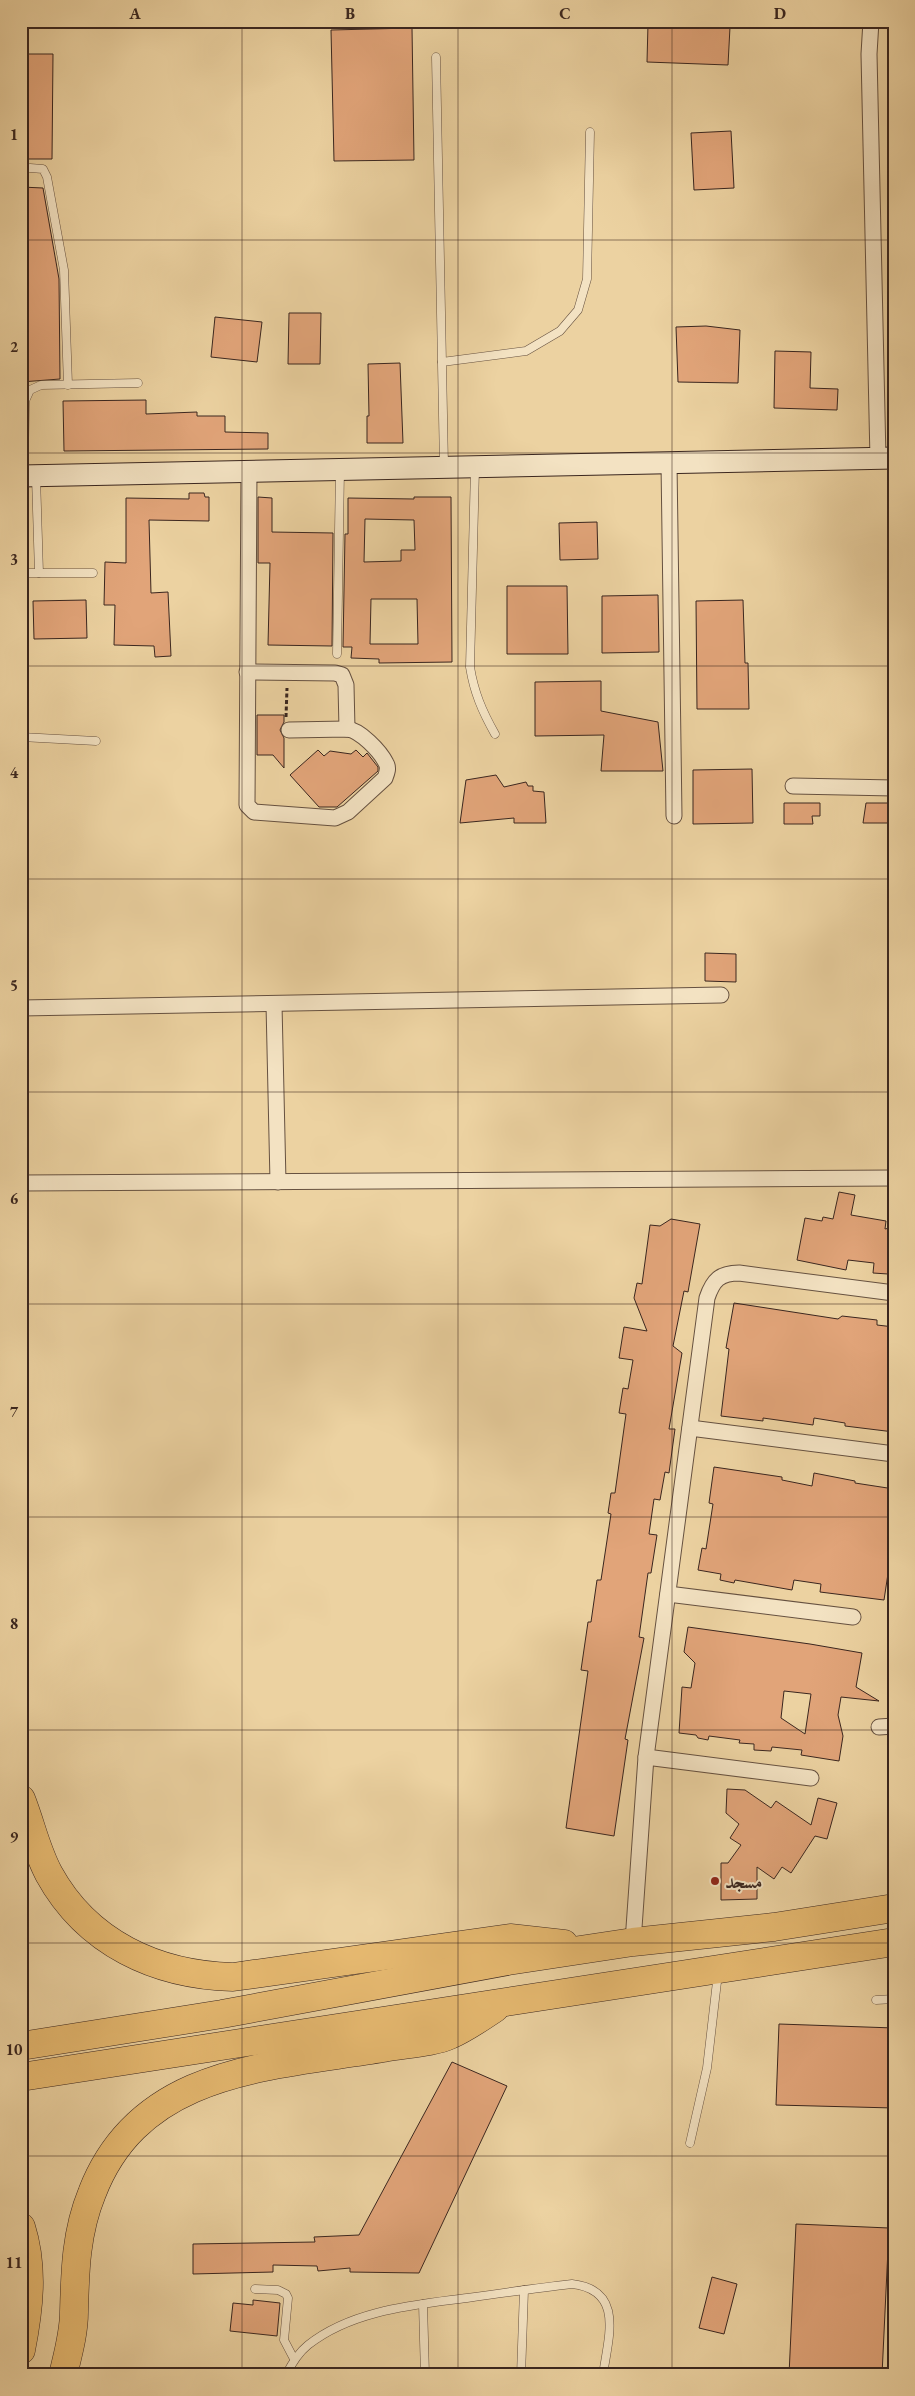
<svg xmlns="http://www.w3.org/2000/svg" width="915" height="2396" viewBox="0 0 915 2396" font-family="'EB Garamond',Amiri,serif">
  <rect width="100%" height="100%" fill="#ecd2a1"/>
  <filter id="stains"><feTurbulence type="fractalNoise" baseFrequency=".004" numOctaves="4"/><feColorMatrix values="0 0 0 0 .2 0 0 0 0 .09 0 0 0 0 .02 0 0 0 .5 -.17"/></filter>
  <radialGradient id="worn" r=".72"><stop offset=".6" stop-color="#630" stop-opacity="0"/><stop offset="1" stop-color="#630" stop-opacity=".3"/></radialGradient>
  <g fill="#e1a479" stroke="#3a261f" fill-rule="evenodd">
    <polygon points="648,24 730,27 728,65 647,62"/>
    <polygon points="412,28 414,160 334,161 331,30"/>
    <polygon points="21,54 53,54 52,159 21,159"/>
    <polygon points="731,131 734,188 694,190 691,133"/>
    <polygon points="21,187 43,188 59,279 60,379 21,382"/>
    <polygon points="289,313 321,313 320,364 288,364"/>
    <polygon points="215,317 262,322 257,362 211,357"/>
    <polygon points="706,326 740,330 738,383 678,382 676,327"/>
    <polygon points="775,351 811,352 810,388 838,389 837,410 774,408"/>
    <polygon points="400,363 403,443 367,443 367,416 369,416 368,364"/>
    <polygon points="146,400 146,414 197,412 197,416 225,416 225,432 268,433 268,449 64,451 63,401"/>
    <polygon points="189,493 204,493 205,497 209,497 209,521 149,520 151,593 168,592 171,656 155,657 154,646 114,645 115,605 104,605 105,562 126,563 126,498 189,499"/>
    <polygon points="258,497 272,498 272,532 333,533 332,646 268,645 270,563 258,563"/>
    <path d="M414,497h37l1,165 -73,1v-4l-28,-1 1,-11h-9l2,-113h3v-36l66,1zM365,519l49,1 1,30h-14v11l-37,1zM371,599h46l1,45h-48z"/>
    <polygon points="597,522 598,559 560,560 559,523"/>
    <polygon points="507,586 567,586 568,654 507,654"/>
    <polygon points="658,595 659,652 602,653 602,596"/>
    <polygon points="86,600 87,638 34,639 33,601"/>
    <polygon points="743,600 745,663 748,663 749,709 697,709 696,601"/>
    <polygon points="601,681 601,711 658,722 663,771 601,771 604,735 535,736 535,682"/>
    <polygon points="257,715 284,715 284,722 280,730 284,738 284,768 273,755 257,755"/>
    <polygon points="318,750 324,756 330,751 351,754 356,750 363,757 367,753 378,767 378,771 337,807 319,807 290,775"/>
    <polygon points="752,769 753,823 693,824 693,770"/>
    <polygon points="496,775 504,787 526,782 528,786 533,786 533,791 544,792 546,823 514,823 514,818 460,823 466,780"/>
    <polygon points="784,803 820,803 820,816 812,816 813,824 784,824"/>
    <polygon points="866,803 894,803 894,823 863,823"/>
    <polygon points="705,953 736,954 736,982 705,981"/>
    <polygon points="839,1192 855,1195 851,1215 886,1221 885,1229 894,1227 894,1255 890,1255 888,1274 873,1273 874,1263 848,1260 846,1270 797,1260 805,1218 822,1221 823,1217 833,1219"/>
    <polygon points="671,1219 700,1224 688,1292 684,1291 673,1346 682,1353 669,1429 675,1429 669,1473 665,1472 660,1500 654,1499 649,1534 657,1535 651,1573 648,1573 639,1637 644,1638 625,1739 628,1740 614,1836 566,1828 588,1671 581,1670 588,1622 591,1622 597,1580 601,1580 611,1514 608,1513 611,1493 615,1493 626,1414 619,1413 623,1388 628,1389 633,1360 619,1358 624,1327 647,1331 634,1298 637,1283 642,1284 650,1225 660,1226"/>
    <polygon points="734,1303 838,1319 842,1316 877,1320 877,1325 894,1327 894,1432 845,1426 845,1423 814,1418 813,1425 763,1418 763,1421 721,1416 729,1349 726,1348"/>
    <polygon points="714,1467 782,1477 782,1480 812,1486 814,1473 855,1481 855,1483 894,1489 894,1534 884,1600 820,1592 821,1584 794,1580 792,1590 735,1580 734,1583 720,1580 721,1574 698,1570 702,1548 706,1549 713,1504 709,1503"/>
    <path d="M688,1627l122,17 52,9 -6,34 23,14 -38,-4 -3,18 5,21 -4,25 -38,-6 1,-5 -30,-3 -1,4 -17,-1v-6l-15,-1 1,-3 -31,-4 -1,4 -10,-2 -2,-3 -17,-2 3,-46 9,1 4,-25 -11,-11zM784,1691l27,3 -6,40 -24,-16z"/>
    <polygon points="727,1789 745,1790 771,1808 776,1801 811,1825 818,1798 837,1803 827,1839 815,1836 791,1873 782,1867 774,1879 757,1867 757,1899 721,1900 721,1863 728,1863 741,1845 730,1838 739,1824 726,1813"/>
    <polygon points="779,2024 894,2028 894,2108 776,2105"/>
    <polygon points="452,2062 507,2086 419,2273 350,2272 350,2268 318,2271 317,2266 273,2265 273,2272 193,2274 193,2244 315,2242 314,2237 359,2235"/>
    <polygon points="796,2224 889,2228 882,2375 789,2375"/>
    <polygon points="712,2277 737,2284 724,2334 699,2328"/>
    <polygon points="253,2300 280,2303 277,2336 230,2331 233,2303 253,2305"/>
  </g>
  <g fill="none" stroke-linecap="round" stroke-linejoin="round">
    <defs>
      <g id="lane">
        <polyline points="436,57 444,466"/>
        <polyline points="30,168 43,169 47,177 64,270 68,385"/>
        <polyline points="442,362 526,351 560,331 578,310 587,279 590,132"/>
        <path d="M475,468l-5,199c4,25 12,44 25,67"/>
        <polyline points="24,474 25,401 30,390 41,385 138,383"/>
        <polyline points="36,477 39,573"/>
        <polyline points="21,573 93,573"/>
        <polyline points="337,654 340,470"/>
        <polyline points="21,737 96,741"/>
        <polyline points="876,2000 894,1999"/>
        <polyline points="690,2143 707,2068 718,1973"/>
        <polyline points="255,2289 278,2290 286,2294 288,2298 284,2340 294,2359"/>
        <polyline points="423,2304 425,2375"/>
        <path d="M286,2375c6,-12 12,-22 22,-30 44,-35 106,-40 159,-47 35,-5 70,-10 105,-14 53,6 36,54 31,91"/>
        <polyline points="521,2375 524,2290"/>
      </g>
      <g id="street">
        <polyline points="871,21 869,54 878,459"/>
        <polyline points="669,463 674,816"/>
        <path d="M249,470l-2,335 7,7 81,6 13,-6 37,-34c2,-5 4,-10 1,-15 -6,-12 -26,-33 -39,-34l-58,1"/>
        <polyline points="247,672 335,673 342,675 346,685 347,729"/>
        <polyline points="793,786 894,788"/>
        <polyline points="274,1004 278,1182"/>
        <polyline points="21,1008 721,995"/>
        <polyline points="21,1183 894,1178"/>
        <polyline points="690,1428 894,1454"/>
        <polyline points="668,1594 853,1617"/>
        <polyline points="879,1727 894,1726"/>
        <polyline points="646,1757 811,1778"/>
        <path d="M633,1942l13,-185 61,-459c6,-18 13,-25 32,-25l155,20"/>
      </g>
      <polyline id="secondary" points="21,476 894,458"/>
      <g id="highway">
        <path d="M21,1799c10,25 15,51 28,75 38,69 107,101 184,103l277,-39 54,6"/>
        <polyline points="21,2046 222,2014 508,1961 633,1942 774,1927 894,1908"/>
        <polyline points="21,2077 894,1942"/>
        <path d="M21,2227c13,41 8,82 0,123"/>
        <path d="M63,2375c5,-21 11,-42 11,-63 1,-42 2,-80 18,-119 48,-125 178,-126 291,-145 19,-4 50,-5 67,-13 16,-7 30,-17 45,-27"/>
      </g>
    </defs>
    <use href="#lane" stroke="#665140" stroke-width="9"/>
    <use href="#street" stroke="#665140" stroke-width="17"/>
    <use href="#secondary" stroke="#3a261f" stroke-width="23"/>
    <use href="#highway" stroke="#3a261f" stroke-width="29"/>
    <polyline stroke="#3a261f" stroke-width="3" stroke-dasharray="4 2.5" stroke-linecap="butt" points="286,717 287,688"/>
    <use href="#lane" stroke="#f3e2c2" stroke-width="8"/>
    <use href="#street" stroke="#f3e2c2" stroke-width="15"/>
    <use href="#secondary" stroke="#f3e2c2" stroke-width="21"/>
    <use href="#highway" stroke="#e6b970" stroke-width="28"/>
  </g>
  <path fill="none" stroke="#3a261f" stroke-width="1" stroke-opacity="0.55" d="M242,21v2354M458,21v2354M672,21v2354M21,240h873M21,453h873M21,666h873M21,879h873M21,1092h873M21,1304h873M21,1517h873M21,1730h873M21,1943h873M21,2156h873"/>
  <circle fill="#8f2418" stroke="#f3e2c2" stroke-width="2" cx="715" cy="1881" r="5"/>
  <g text-anchor="middle" stroke-width="4" stroke-linejoin="round" paint-order="stroke">
    <g font-size="19" font-weight="bold" fill="#3a261f" stroke="#f3e2c2" text-anchor="start">
      <text x="725" y="1888">مسجد</text>
    </g>
  </g>
  <rect width="915" height="2396" fill="none" stroke="#ecd2a1" stroke-width="55"/>
  <rect x="28" y="28" width="860" height="2340" fill="none" stroke="#3a261f" stroke-width="2"/>
  <g font-size="16" text-anchor="middle" font-weight="bold" fill="#3a261f">
    <text x="135" y="19">A</text>
    <text x="350" y="19">B</text>
    <text x="565" y="19">C</text>
    <text x="780" y="19">D</text>
    <text x="14" y="140">1</text>
    <text x="14" y="352">2</text>
    <text x="14" y="565">3</text>
    <text x="14" y="778">4</text>
    <text x="14" y="991">5</text>
    <text x="14" y="1204">6</text>
    <text x="14" y="1417">7</text>
    <text x="14" y="1629">8</text>
    <text x="14" y="1842">9</text>
    <text x="14" y="2055">10</text>
    <text x="14" y="2268">11</text>
  </g>
  <rect width="100%" height="100%" filter="url(#stains)"/>
  <rect width="100%" height="100%" fill="url(#worn)"/>
</svg>
